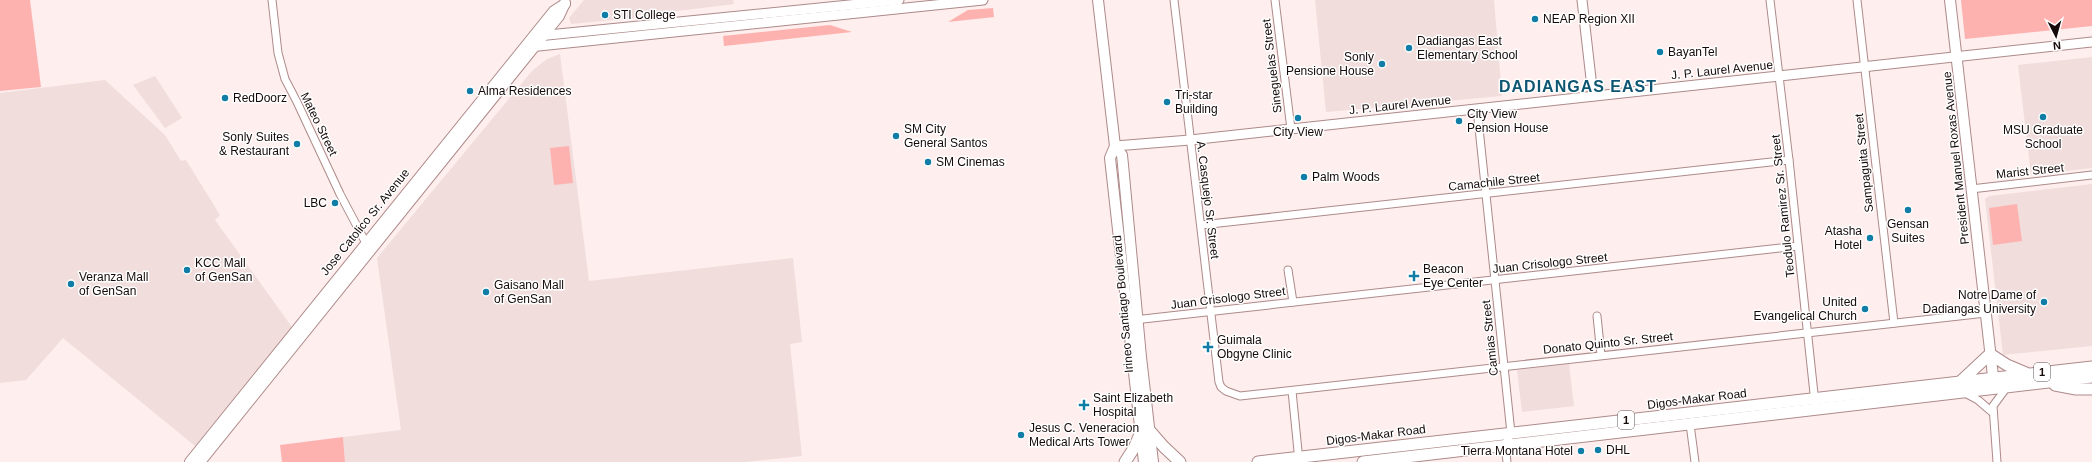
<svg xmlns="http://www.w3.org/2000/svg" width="2092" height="462" viewBox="0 0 2092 462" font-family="Helvetica,sans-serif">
  <rect width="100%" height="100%" fill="#feeeed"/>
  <g fill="#f0dddc">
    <polygon points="584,0 733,0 734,4 645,15 644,12 634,18 571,24 569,18"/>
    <polygon points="1315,0 1494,0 1502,96 1326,112"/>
    <polygon points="560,54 589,281 793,258 802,342 790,344 802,456 745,462 345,462 343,437 401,430 377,258 532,71 547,59"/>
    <polygon points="2092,57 2092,168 2031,175 2018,65"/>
    <polygon points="155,76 182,118 165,128 133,85"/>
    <polygon points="105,80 165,135 181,161 186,160 220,215 215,220 292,327 195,446 63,338 26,380 0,383 0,93"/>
    <polygon points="2092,184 2092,346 2003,355 1985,199 1989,196"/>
    <polygon points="1569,364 1574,406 1522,412 1517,370"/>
  </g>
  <g fill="#fdb2b0">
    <polygon points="0,0 30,0 41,87 0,91"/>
    <polygon points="1961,0 2092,0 2092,26 1965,39"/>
    <polygon points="993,8 994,17 948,22 968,10"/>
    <polygon points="830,25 852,32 724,46 723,36"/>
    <polygon points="569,146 573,183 554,185 550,148"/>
    <polygon points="2017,204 2022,241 1993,245 1989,208"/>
    <polygon points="343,437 345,462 282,462 280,445"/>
  </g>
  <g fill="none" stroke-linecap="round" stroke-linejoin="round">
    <defs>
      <g id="minor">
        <polyline points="272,0 278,53 285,79 297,102 340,194 368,247"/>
        <polyline points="1174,0 1219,382 1221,387 1226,391 1240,396 1986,313"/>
        <polyline points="1275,0 1291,129"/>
        <polyline points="1770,0 1789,160 1815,403"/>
        <polyline points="1857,0 1894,323"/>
        <polyline points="1477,109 1511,433 1505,445 1507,462"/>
        <polyline points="1971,189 2092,175"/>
        <polyline points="1201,225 1789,160"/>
        <polyline points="1288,270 1293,302"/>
        <polyline points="1597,316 1601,355"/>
        <polyline points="1134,320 1798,246"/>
        <polyline points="1292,391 1299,461"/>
        <polyline points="1965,393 1978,400 1992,412"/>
        <polyline points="1690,424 1695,462"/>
        <polyline points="1997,462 1993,406 2007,387"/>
      </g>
      <g id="tertiary">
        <polyline points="1582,0 1593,96"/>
        <polyline points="538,36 899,0"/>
        <polyline points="529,47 983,0"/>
        <polyline points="1115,146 1190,140 2092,42"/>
      </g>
      <g id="secondary">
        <polyline points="1098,0 1115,146 1110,158 1144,462"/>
        <polyline points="1950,0 1994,385"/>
        <polyline points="1115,146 1122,155 1123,165 1141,357 1153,462"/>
        <polyline points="190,462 554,11 565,4"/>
        <polyline points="200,462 559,16 565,3"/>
      </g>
      <g id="primary">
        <polyline points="1961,381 1990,354 2007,365 2026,373"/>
        <polyline points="2055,385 2076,389 2092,389"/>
        <polyline points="1150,431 1164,447 1180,462"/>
        <polyline points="1125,462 1134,448 1141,432"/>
        <polyline points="1258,462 2092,367"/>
        <polyline points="1363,462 2092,377"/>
      </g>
    </defs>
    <use href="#minor" stroke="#ad8a89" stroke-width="9"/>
    <use href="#tertiary" stroke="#ad8a89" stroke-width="11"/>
    <use href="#secondary" stroke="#ad8a89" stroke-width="12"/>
    <use href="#primary" stroke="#ad8a89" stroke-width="13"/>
    <use href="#minor" stroke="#fff" stroke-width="7"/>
    <use href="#tertiary" stroke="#fff" stroke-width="9"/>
    <use href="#secondary" stroke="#fff" stroke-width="10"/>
    <use href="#primary" stroke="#fff" stroke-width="11"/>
  </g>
  <g fill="#107da6" stroke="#fff" stroke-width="1.5">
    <circle cx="605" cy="15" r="4"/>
    <circle cx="1535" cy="19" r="4"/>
    <circle cx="1409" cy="48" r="4"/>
    <circle cx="1660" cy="52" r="4"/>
    <circle cx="1382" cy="64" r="4"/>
    <circle cx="470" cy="91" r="4"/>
    <circle cx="225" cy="98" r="4"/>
    <circle cx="1167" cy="102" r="4"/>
    <circle cx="2043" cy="117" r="4"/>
    <circle cx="1298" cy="118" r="4"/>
    <circle cx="1459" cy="121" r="4"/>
    <circle cx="896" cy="136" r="4"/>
    <circle cx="297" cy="144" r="4"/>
    <circle cx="928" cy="162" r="4"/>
    <circle cx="1304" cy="177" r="4"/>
    <circle cx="335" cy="203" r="4"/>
    <circle cx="1908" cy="210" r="4"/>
    <circle cx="1870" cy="238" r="4"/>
    <circle cx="187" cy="270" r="4"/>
    <path d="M1412 270h4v4h4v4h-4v4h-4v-4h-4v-4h4z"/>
    <circle cx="71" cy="284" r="4"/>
    <circle cx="486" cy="292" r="4"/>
    <circle cx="2044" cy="302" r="4"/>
    <circle cx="1865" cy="309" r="4"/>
    <path d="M1206 341h4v4h4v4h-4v4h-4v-4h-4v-4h4z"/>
    <path d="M1082 399h4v4h4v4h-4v4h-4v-4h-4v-4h4z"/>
    <circle cx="1021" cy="435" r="4"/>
    <circle cx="1598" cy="450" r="4"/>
    <circle cx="1581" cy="451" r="4"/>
  </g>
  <g text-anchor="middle" stroke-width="3" stroke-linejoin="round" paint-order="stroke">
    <g fill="#fff" stroke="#5b5353" stroke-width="1">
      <rect x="2034" y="363" width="16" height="18" rx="3"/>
      <rect x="1618" y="411" width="16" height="18" rx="3"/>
    </g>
    <g font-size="11" font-weight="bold" fill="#150909">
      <text x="2042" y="376">1</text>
      <text x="1626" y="424">1</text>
    </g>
    <g font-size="12" fill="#150909" stroke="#fff" text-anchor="start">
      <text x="613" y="19">STI College</text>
      <text x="1543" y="23">NEAP Region XII</text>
      <text x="1417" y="45">Dadiangas East<tspan x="1417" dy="14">Elementary School</tspan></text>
      <text x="1668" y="56">BayanTel</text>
      <text x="1374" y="61" text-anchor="end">Sonly<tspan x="1374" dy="14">Pensione House</tspan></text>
      <text x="478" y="95">Alma Residences</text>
      <text x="1175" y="99">Tri-star<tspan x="1175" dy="14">Building</tspan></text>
      <text x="233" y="102">RedDoorz</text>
      <text x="1467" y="118">City View<tspan x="1467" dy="14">Pension House</tspan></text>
      <text x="904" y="133">SM City<tspan x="904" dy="14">General Santos</tspan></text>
      <text x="2043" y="134" text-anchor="middle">MSU Graduate<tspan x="2043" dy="14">School</tspan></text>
      <text x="1298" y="136" text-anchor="middle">City View</text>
      <text x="289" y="141" text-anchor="end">Sonly Suites<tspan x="289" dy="14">&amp; Restaurant</tspan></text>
      <text x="936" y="166">SM Cinemas</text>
      <text x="1312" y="181">Palm Woods</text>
      <text x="327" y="207" text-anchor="end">LBC</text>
      <text x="1908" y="228" text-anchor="middle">Gensan<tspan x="1908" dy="14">Suites</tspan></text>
      <text x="1862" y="235" text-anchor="end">Atasha<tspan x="1862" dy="14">Hotel</tspan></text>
      <text x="195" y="267">KCC Mall<tspan x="195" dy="14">of GenSan</tspan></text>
      <text x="1423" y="273">Beacon<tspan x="1423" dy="14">Eye Center</tspan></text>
      <text x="79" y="281">Veranza Mall<tspan x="79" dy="14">of GenSan</tspan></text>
      <text x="494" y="289">Gaisano Mall<tspan x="494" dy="14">of GenSan</tspan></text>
      <text x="2036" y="299" text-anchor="end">Notre Dame of<tspan x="2036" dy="14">Dadiangas University</tspan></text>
      <text x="1857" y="306" text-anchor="end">United<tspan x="1857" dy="14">Evangelical Church</tspan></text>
      <text x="1217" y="344">Guimala<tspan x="1217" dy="14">Obgyne Clinic</tspan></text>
      <text x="1093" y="402">Saint Elizabeth<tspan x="1093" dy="14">Hospital</tspan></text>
      <text x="1029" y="432">Jesus C. Veneracion<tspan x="1029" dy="14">Medical Arts Tower</tspan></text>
      <text x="1606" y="454">DHL</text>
      <text x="1573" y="455" text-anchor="end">Tierra Montana Hotel</text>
    </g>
    <g font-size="12" fill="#150909" stroke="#fff">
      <text transform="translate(1272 66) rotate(-97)" y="4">Sineguelas Street</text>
      <text transform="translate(1722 70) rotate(-6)" y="4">J. P. Laurel Avenue</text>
      <text transform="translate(1400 105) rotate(-6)" y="4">J. P. Laurel Avenue</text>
      <text transform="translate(319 124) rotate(64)" y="4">Mateo Street</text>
      <text transform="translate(1956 158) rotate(-96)" y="4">President Manuel Roxas Avenue</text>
      <text transform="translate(1864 163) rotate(-96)" y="4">Sampaguita Street</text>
      <text transform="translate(2030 171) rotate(-6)" y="4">Marist Street</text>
      <text transform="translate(1494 182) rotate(-6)" y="4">Camachile Street</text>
      <text transform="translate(1208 200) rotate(83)" y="4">A. Casquejo Sr. Street</text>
      <text transform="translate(1783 206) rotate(-96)" y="4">Teodulo Ramirez Sr. Street</text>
      <text transform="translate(365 222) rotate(-51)" y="4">Jose Catolico Sr. Avenue</text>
      <text transform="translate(1550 263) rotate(-6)" y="4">Juan Crisologo Street</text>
      <text transform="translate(1228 298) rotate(-7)" y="4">Juan Crisologo Street</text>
      <text transform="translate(1123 304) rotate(-95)" y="4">Irineo Santiago Boulevard</text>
      <text transform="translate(1490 338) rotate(-96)" y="4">Camias Street</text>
      <text transform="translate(1608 343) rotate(-6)" y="4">Donato Quinto Sr. Street</text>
      <text transform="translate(1697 399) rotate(-7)" y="4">Digos-Makar Road</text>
      <text transform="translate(1376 435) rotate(-7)" y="4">Digos-Makar Road</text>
    </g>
    <g font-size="16" font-weight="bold" letter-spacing="1" fill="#0e5572" stroke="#fff">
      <text x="1578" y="92">DADIANGAS EAST</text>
    </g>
  </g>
  <g transform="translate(2056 36) rotate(174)" stroke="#ffffff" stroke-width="3" paint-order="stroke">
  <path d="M0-3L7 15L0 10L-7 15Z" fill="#150909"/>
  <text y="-6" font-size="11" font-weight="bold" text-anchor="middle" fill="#150909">N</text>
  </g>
</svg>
